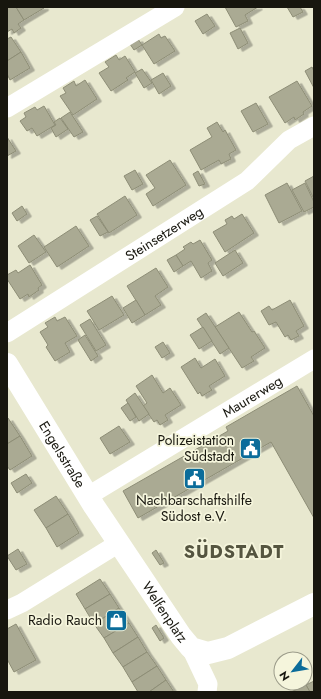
<svg xmlns="http://www.w3.org/2000/svg" width="321" height="699" viewBox="0 0 321 699" font-family="Jost,sans-serif">
  <defs>
    <filter id="shadow"><feDropShadow dx="4.5" dy="2.5" stdDeviation="0" flood-color="#0004"/></filter>
  </defs>
  <rect width="100%" height="100%" fill="#e8e8cf"/>
  <g fill="#aaaa93" stroke="#8d8d76" filter="url(#shadow)">
    <polygon points="7,7 16,7 24,20 18,24 21,28 14,33 12,29 7,32"/>
    <polygon points="16,7 44,7 44,8 24,20"/>
    <polygon points="225,7 258,7 245,15 248,21 236,27"/>
    <polygon points="287,7 300,7 303,12 293,17"/>
    <polygon points="207,14 215,26 203,34 195,21"/>
    <polygon points="240,28 248,43 238,49 230,33"/>
    <polygon points="159,34 161,38 165,36 175,51 154,64 142,45"/>
    <polygon points="11,37 21,52 7,61 7,39"/>
    <polygon points="138,39 142,45 134,50 130,44"/>
    <polygon points="21,52 30,68 10,80 7,74 7,61"/>
    <polygon points="116,55 119,60 125,56 135,72 126,78 128,80 111,91 99,73 109,67 105,62"/>
    <polygon points="312,67 314,71 314,88 305,71"/>
    <polygon points="142,69 152,83 144,88 135,73"/>
    <polygon points="163,73 171,86 159,94 151,80"/>
    <polygon points="85,80 97,99 73,115 60,96 66,93 63,88 74,81 76,86"/>
    <polygon points="297,81 312,106 303,112 304,114 295,120 294,117 285,123 269,97"/>
    <polygon points="256,103 268,124 253,132 241,111"/>
    <polygon points="44,106 55,125 37,136 32,128 27,131 20,121 26,117 24,113 35,107 37,110"/>
    <polygon points="70,112 83,132 74,137 61,118"/>
    <polygon points="60,118 68,129 56,137 51,128 56,125 54,122"/>
    <polygon points="217,122 223,132 225,130 236,150 229,154 231,159 221,164 219,160 201,170 190,150 212,137 207,128"/>
    <polygon points="7,137 16,151 7,156"/>
    <polygon points="170,160 186,185 153,206 146,194 155,188 146,175"/>
    <polygon points="135,170 143,184 132,190 124,176"/>
    <polygon points="198,171 205,184 199,186 193,174"/>
    <polygon points="314,176 314,199 305,181"/>
    <polygon points="287,183 302,211 279,223 265,195"/>
    <polygon points="305,183 314,202 314,207 304,212 292,190"/>
    <polygon points="125,196 137,215 109,233 97,214"/>
    <polygon points="22,206 27,214 17,221 12,213"/>
    <polygon points="242,214 254,233 225,252 213,232 227,224 225,220 232,216 234,219"/>
    <polygon points="97,216 108,232 100,236 90,220"/>
    <polygon points="76,226 89,246 57,267 44,247"/>
    <polygon points="34,235 46,252 29,263 18,246"/>
    <polygon points="200,240 212,260 208,263 212,271 201,278 191,261 183,266 176,255 185,249 183,247 191,242 193,244"/>
    <polygon points="235,250 243,263 223,276 215,263"/>
    <polygon points="176,255 183,266 174,272 167,260"/>
    <polygon points="30,265 42,285 38,288 39,290 29,297 28,294 20,299 7,279 7,275 16,270 18,273"/>
    <polygon points="156,268 168,287 155,296 161,305 145,315 127,286"/>
    <polygon points="112,296 124,315 99,330 87,311"/>
    <polygon points="136,300 145,315 132,323 123,308"/>
    <polygon points="290,300 304,326 296,331 299,336 291,340 288,335 285,337 276,322 269,325 261,311 269,306 272,310"/>
    <polygon points="239,312 252,332 254,331 265,348 251,357 254,361 242,368 215,327"/>
    <polygon points="206,313 229,348 220,354 197,319"/>
    <polygon points="55,317 57,321 65,317 77,336 65,343 70,352 55,361 46,347 48,345 40,332 48,327 45,323"/>
    <polygon points="90,319 106,345 96,351 80,325"/>
    <polygon points="203,327 212,341 199,349 190,335"/>
    <polygon points="85,335 98,356 91,361 78,340"/>
    <polygon points="163,342 170,353 162,358 155,347"/>
    <polygon points="195,358 201,368 215,359 225,376 209,386 212,390 202,396 200,392 198,394 181,367"/>
    <polygon points="152,375 163,393 170,388 181,405 165,415 168,420 160,425 157,420 154,422 143,406 147,403 136,386"/>
    <polygon points="297,386 314,416 314,518 271,442 138,518 123,491 228,431 226,427"/>
    <polygon points="135,393 149,414 139,421 126,400"/>
    <polygon points="128,403 136,417 130,421 121,408"/>
    <polygon points="8,418 20,436 7,444 7,419"/>
    <polygon points="119,426 130,442 110,454 100,438"/>
    <polygon points="20,436 32,456 10,470 7,466 7,444"/>
    <polygon points="26,474 32,483 17,493 11,483"/>
    <polygon points="56,496 68,514 46,528 34,510"/>
    <polygon points="68,514 79,533 57,547 46,528"/>
    <polygon points="18,549 27,564 16,570 7,556"/>
    <polygon points="156,550 164,563 160,565 152,553"/>
    <polygon points="100,579 110,594 85,609 76,594"/>
    <polygon points="110,594 119,608 94,624 85,609"/>
    <polygon points="119,608 129,623 104,638 94,624"/>
    <polygon points="129,623 138,637 113,653 104,638"/>
    <polygon points="16,624 36,660 14,672 7,659 7,629"/>
    <polygon points="156,625 164,638 160,641 152,628"/>
    <polygon points="138,637 147,652 123,667 113,653"/>
    <polygon points="147,652 157,666 132,682 123,667"/>
    <polygon points="157,666 166,680 149,692 138,692 132,682"/>
    <polygon points="166,680 174,692 149,692"/>
    <polygon points="314,681 314,692 310,692 306,685"/>
    <polygon points="306,685 310,692 291,692"/>
  </g>
  <g fill="none" stroke-linecap="round" stroke-linejoin="round">
    <g stroke="#fff" stroke-width="19">
      <polyline points="7,108 175,7"/>
      <path id="s1" d="M7,333l240,-152 42,-41 25,-14"/>
      <path id="s2" d="M88,496l226,-137"/>
      <polyline points="7,610 22,603 119,543"/>
      <polyline points="191,648 208,684 207,692"/>
    </g>
    <path stroke="#fff" stroke-width="22" id="s3" d="M7,364l87,142 87,130 10,12 17,5 20,-5 86,-44"/>
  </g>
  <defs>
    <symbol id="civic-square" viewBox="-11 -11 22 22"><rect x="-9" y="-9" width="18" height="18" rx="4" fill="#0b6c9a" stroke="#f5f5dc"/><path d="M-.6-6.5H3V-4.5H.6V-3L4-1V1h2V6H-6V1h2V-1L-.6-3ZM-1.2 2.5V6h2.4V2.5Z" fill="#fff"/></symbol>
    <symbol id="shop-square" viewBox="-11 -11 22 22"><rect x="-9" y="-9" width="18" height="18" rx="4" fill="#0b6c9a" stroke="#f5f5dc"/><path d="M-5-2.5h2.3a2.7 3.5 0 0 1 5.4 0H5L5.5 6h-11ZM-1.5-2.5h3a1.5 2.3 0 0 0-3 0Z" fill="#fff"/></symbol>
  </defs>
  <g fill-rule="evenodd">
    <use href="#civic-square" x="238" y="436" width="25" height="25"/>
    <use href="#civic-square" x="182" y="466" width="25" height="25"/>
    <use href="#shop-square" x="104" y="608" width="25" height="25"/>
  </g>
  <g text-anchor="middle" stroke-width="3.5" stroke-linejoin="round" paint-order="stroke">
    <g font-size="14" fill="#17160e" stroke="#f5f5dc">
      <text dy="5" stroke="none"><textPath href="#s1" startOffset="186">Steinsetzerweg</textPath></text>
      <text dy="5" stroke="none"><textPath href="#s2" startOffset="192">Maurerweg</textPath></text>
      <text dy="5" stroke="none"><textPath href="#s3" startOffset="106">Engelsstraße</textPath></text>
      <text dy="5" stroke="none"><textPath href="#s3" startOffset="294">Welfenplatz</textPath></text>
    </g>
    <g font-size="14" fill="#17160e" stroke="#f5f5dc" text-anchor="end">
      <text x="234" y="445">Polizeistation<tspan x="234" dy="16">Südstadt</tspan></text>
      <text x="194" y="505" text-anchor="middle">Nachbarschaftshilfe<tspan x="194" dy="16">Südost e.V.</tspan></text>
      <text x="102" y="625">Radio Rauch</text>
    </g>
    <g font-size="18" font-weight="bold" letter-spacing="1" fill="#555540" stroke="#f5f5dc">
      <text x="234" y="558">SÜDSTADT</text>
    </g>
  </g>
  <rect width="321" height="699" fill="none" stroke="#17160e" stroke-width="16"/>
  <g transform="translate(293 671) rotate(239)"><circle r="19" fill="#f5f5dc" stroke="#9c9c8a"/>
  <path d="M0-3L7 15L0 10L-7 15Z" fill="#0b6c9a"/>
  <text y="-6" font-size="11" font-weight="bold" text-anchor="middle" fill="#17160e">N</text>
  </g>
</svg>
